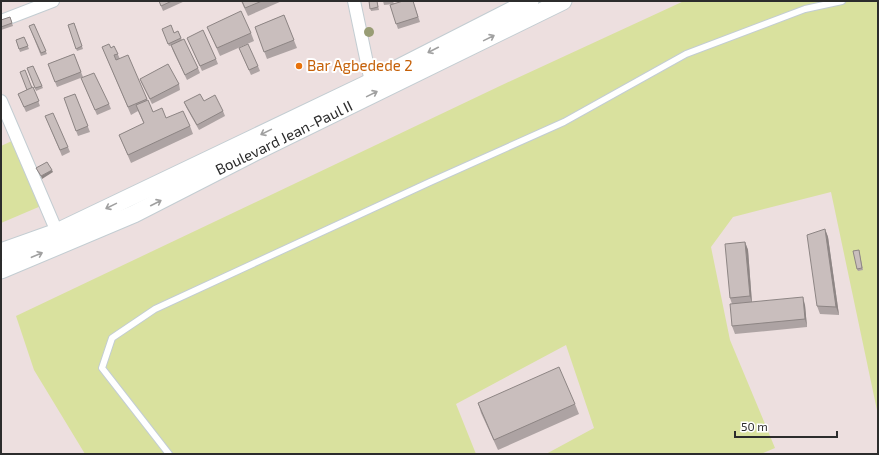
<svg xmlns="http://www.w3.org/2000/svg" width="879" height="455" viewBox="0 0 879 455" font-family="'Exo 2',sans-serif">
  <rect width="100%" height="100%" fill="#eddfdf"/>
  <g fill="#d9e19e">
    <polygon points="684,1 878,1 878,415 831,192 733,217 711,247 730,340 775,448 761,454 546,454 594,428 566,345 456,404 476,454 85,454 34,370 16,316 502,85"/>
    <polygon points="14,140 41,206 1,223 1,146"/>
  </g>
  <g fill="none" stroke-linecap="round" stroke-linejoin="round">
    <defs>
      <polyline id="service" points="169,454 102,368 112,338 155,309 430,182 564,122 686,54 805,9 842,1"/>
      <g id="minor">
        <polyline points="354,1 371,82"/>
        <polyline points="1,21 53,1"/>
        <polyline points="1,101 57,232"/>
      </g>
      <g id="secondary">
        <polyline points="1,252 57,232 371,82 530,1"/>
        <polyline points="1,270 134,214 255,152 563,1"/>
      </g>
    </defs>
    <use href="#service" stroke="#c3cdd2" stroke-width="8"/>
    <use href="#minor" stroke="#c3cdd2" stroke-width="14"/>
    <use href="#secondary" stroke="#c3cdd2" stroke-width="19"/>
    <use href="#service" stroke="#fff" stroke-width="6"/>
    <use href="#minor" stroke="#fff" stroke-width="12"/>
    <use href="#secondary" stroke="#fff" stroke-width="17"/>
  </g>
  <circle fill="#999d75" cx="369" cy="32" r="5"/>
  <g fill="#ada3a3">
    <polygon points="159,1 185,1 163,11"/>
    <polygon points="241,1 282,1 248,16"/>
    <polygon points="369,1 377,1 379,10 371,11"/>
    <polygon points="383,1 393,1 394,4 384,5"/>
    <polygon points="413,1 420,22 398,29 390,5"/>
    <polygon points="284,15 297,48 267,59 255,27"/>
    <polygon points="10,17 13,26 1,30 1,20"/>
    <polygon points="74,23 83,49 77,51 68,25"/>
    <polygon points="34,24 47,54 41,56 29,26"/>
    <polygon points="207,27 251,33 254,41 220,56"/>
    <polygon points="162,29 174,33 178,31 182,40 198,68 200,73 187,80 173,51 171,45 172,45 169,46"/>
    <polygon points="24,37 29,49 20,52 16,40"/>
    <polygon points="187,38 216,59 218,64 202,71"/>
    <polygon points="114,46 120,59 147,99 153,112 166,118 190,126 193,134 131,163 119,135 144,124 138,111 131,115 102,47 111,48"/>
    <polygon points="239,48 258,66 260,71 251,75"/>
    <polygon points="74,54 83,77 57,87 48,64"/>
    <polygon points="33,66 43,88 36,91 27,68"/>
    <polygon points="81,78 109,104 111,109 97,115"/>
    <polygon points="140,79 179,84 180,90 152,104 142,84"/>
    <polygon points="33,87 40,106 26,112 18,94"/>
    <polygon points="75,94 90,132 78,136 64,98"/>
    <polygon points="204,101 223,111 225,116 199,130 186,107 184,102"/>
    <polygon points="45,116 68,147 70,152 62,156"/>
    <polygon points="825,229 828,237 839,315 820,314 817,306"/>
    <polygon points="745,242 748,250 752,302 805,305 807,327 735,334 732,326 732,304 730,298"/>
    <polygon points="859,250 863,270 858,271 857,269"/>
    <polygon points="478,403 575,404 579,414 498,450 481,413"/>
  </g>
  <g fill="#8d8584">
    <polygon points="52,170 53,172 42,179 41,176"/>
    <polygon points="825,229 828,237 839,315 836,307"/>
    <polygon points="745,242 748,250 752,304 750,296"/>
    <polygon points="803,297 805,305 807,327 805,319"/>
  </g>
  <g fill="#c9bebd" stroke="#8d8584">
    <polygon points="159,1 172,1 161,6"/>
    <polygon points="242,1 262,1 245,8"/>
    <polygon points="369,1 377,1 378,7 370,9"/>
    <polygon points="403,1 413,1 418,17 396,24 390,5"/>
    <polygon points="241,11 251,33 217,48 207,27"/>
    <polygon points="284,15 294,40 264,52 255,27"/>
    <polygon points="10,17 12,23 1,27 1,20"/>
    <polygon points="74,23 82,46 76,49 68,25"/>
    <polygon points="34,24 46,51 41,53 29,26"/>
    <polygon points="171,25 174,33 178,31 181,38 168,44 162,29"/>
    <polygon points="203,30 216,59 200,66 187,38"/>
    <polygon points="24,37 28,46 19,49 16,40"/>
    <polygon points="184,39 198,68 185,75 171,45"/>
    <polygon points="109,44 111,48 114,46 118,54 114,55 116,60 128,55 147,99 128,107 102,47"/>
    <polygon points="248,44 258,66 249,70 239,48"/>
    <polygon points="74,54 81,72 55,82 48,64"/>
    <polygon points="168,64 179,84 150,99 140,79"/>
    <polygon points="33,66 42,86 35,88 27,68"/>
    <polygon points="25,70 32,88 27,90 20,72"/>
    <polygon points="94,73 109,104 95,110 81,78"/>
    <polygon points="33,87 39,101 24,107 18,94"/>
    <polygon points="75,94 88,126 76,131 64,98"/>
    <polygon points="200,94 204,101 215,95 223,111 197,125 184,102"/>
    <polygon points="148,100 153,112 162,108 166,118 183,111 190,126 128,155 119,135 144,123 136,105"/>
    <polygon points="53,113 68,147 60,150 45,116"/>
    <polygon points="47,162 52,170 41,176 36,168"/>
    <polygon points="825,229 836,307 817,306 807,235"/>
    <polygon points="745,242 750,296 730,298 725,244"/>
    <polygon points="859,250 862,268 857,269 853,251"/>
    <polygon points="803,297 805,319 732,326 730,304"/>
    <polygon points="559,367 575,404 494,440 478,403"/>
  </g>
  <defs><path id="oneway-shaft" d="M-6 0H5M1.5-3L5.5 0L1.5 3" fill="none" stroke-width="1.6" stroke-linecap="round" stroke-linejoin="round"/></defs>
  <g stroke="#a0a0a0">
    <use href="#oneway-shaft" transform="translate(489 38) rotate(-26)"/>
    <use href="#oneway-shaft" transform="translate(433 50) rotate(153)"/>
    <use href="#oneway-shaft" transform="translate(372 94) rotate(-26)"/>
    <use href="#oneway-shaft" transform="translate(266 132) rotate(154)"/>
    <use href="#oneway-shaft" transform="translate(156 203) rotate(-27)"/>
    <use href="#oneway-shaft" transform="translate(111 206) rotate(154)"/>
    <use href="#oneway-shaft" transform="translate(37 255) rotate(-23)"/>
  </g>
  <circle fill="#e8710a" stroke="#fff" stroke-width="1.5" cx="299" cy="66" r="4"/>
  <g text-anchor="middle" stroke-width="4" stroke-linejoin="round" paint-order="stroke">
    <g font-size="15" fill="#c56008" stroke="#fff" text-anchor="start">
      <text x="307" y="71">Bar Agbedede 2</text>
    </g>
    <g font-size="15" fill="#2c2c2c" stroke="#fff">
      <text transform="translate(284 138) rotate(-26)" y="5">Boulevard Jean-Paul II</text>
    </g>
  </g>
  <rect width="879" height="455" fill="none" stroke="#2c2c2c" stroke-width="4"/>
  <path d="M735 431v6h102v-6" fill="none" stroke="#2c2c2c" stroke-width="2"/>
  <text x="741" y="431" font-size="12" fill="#2c2c2c" stroke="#ffffff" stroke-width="3" paint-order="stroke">50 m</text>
</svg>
